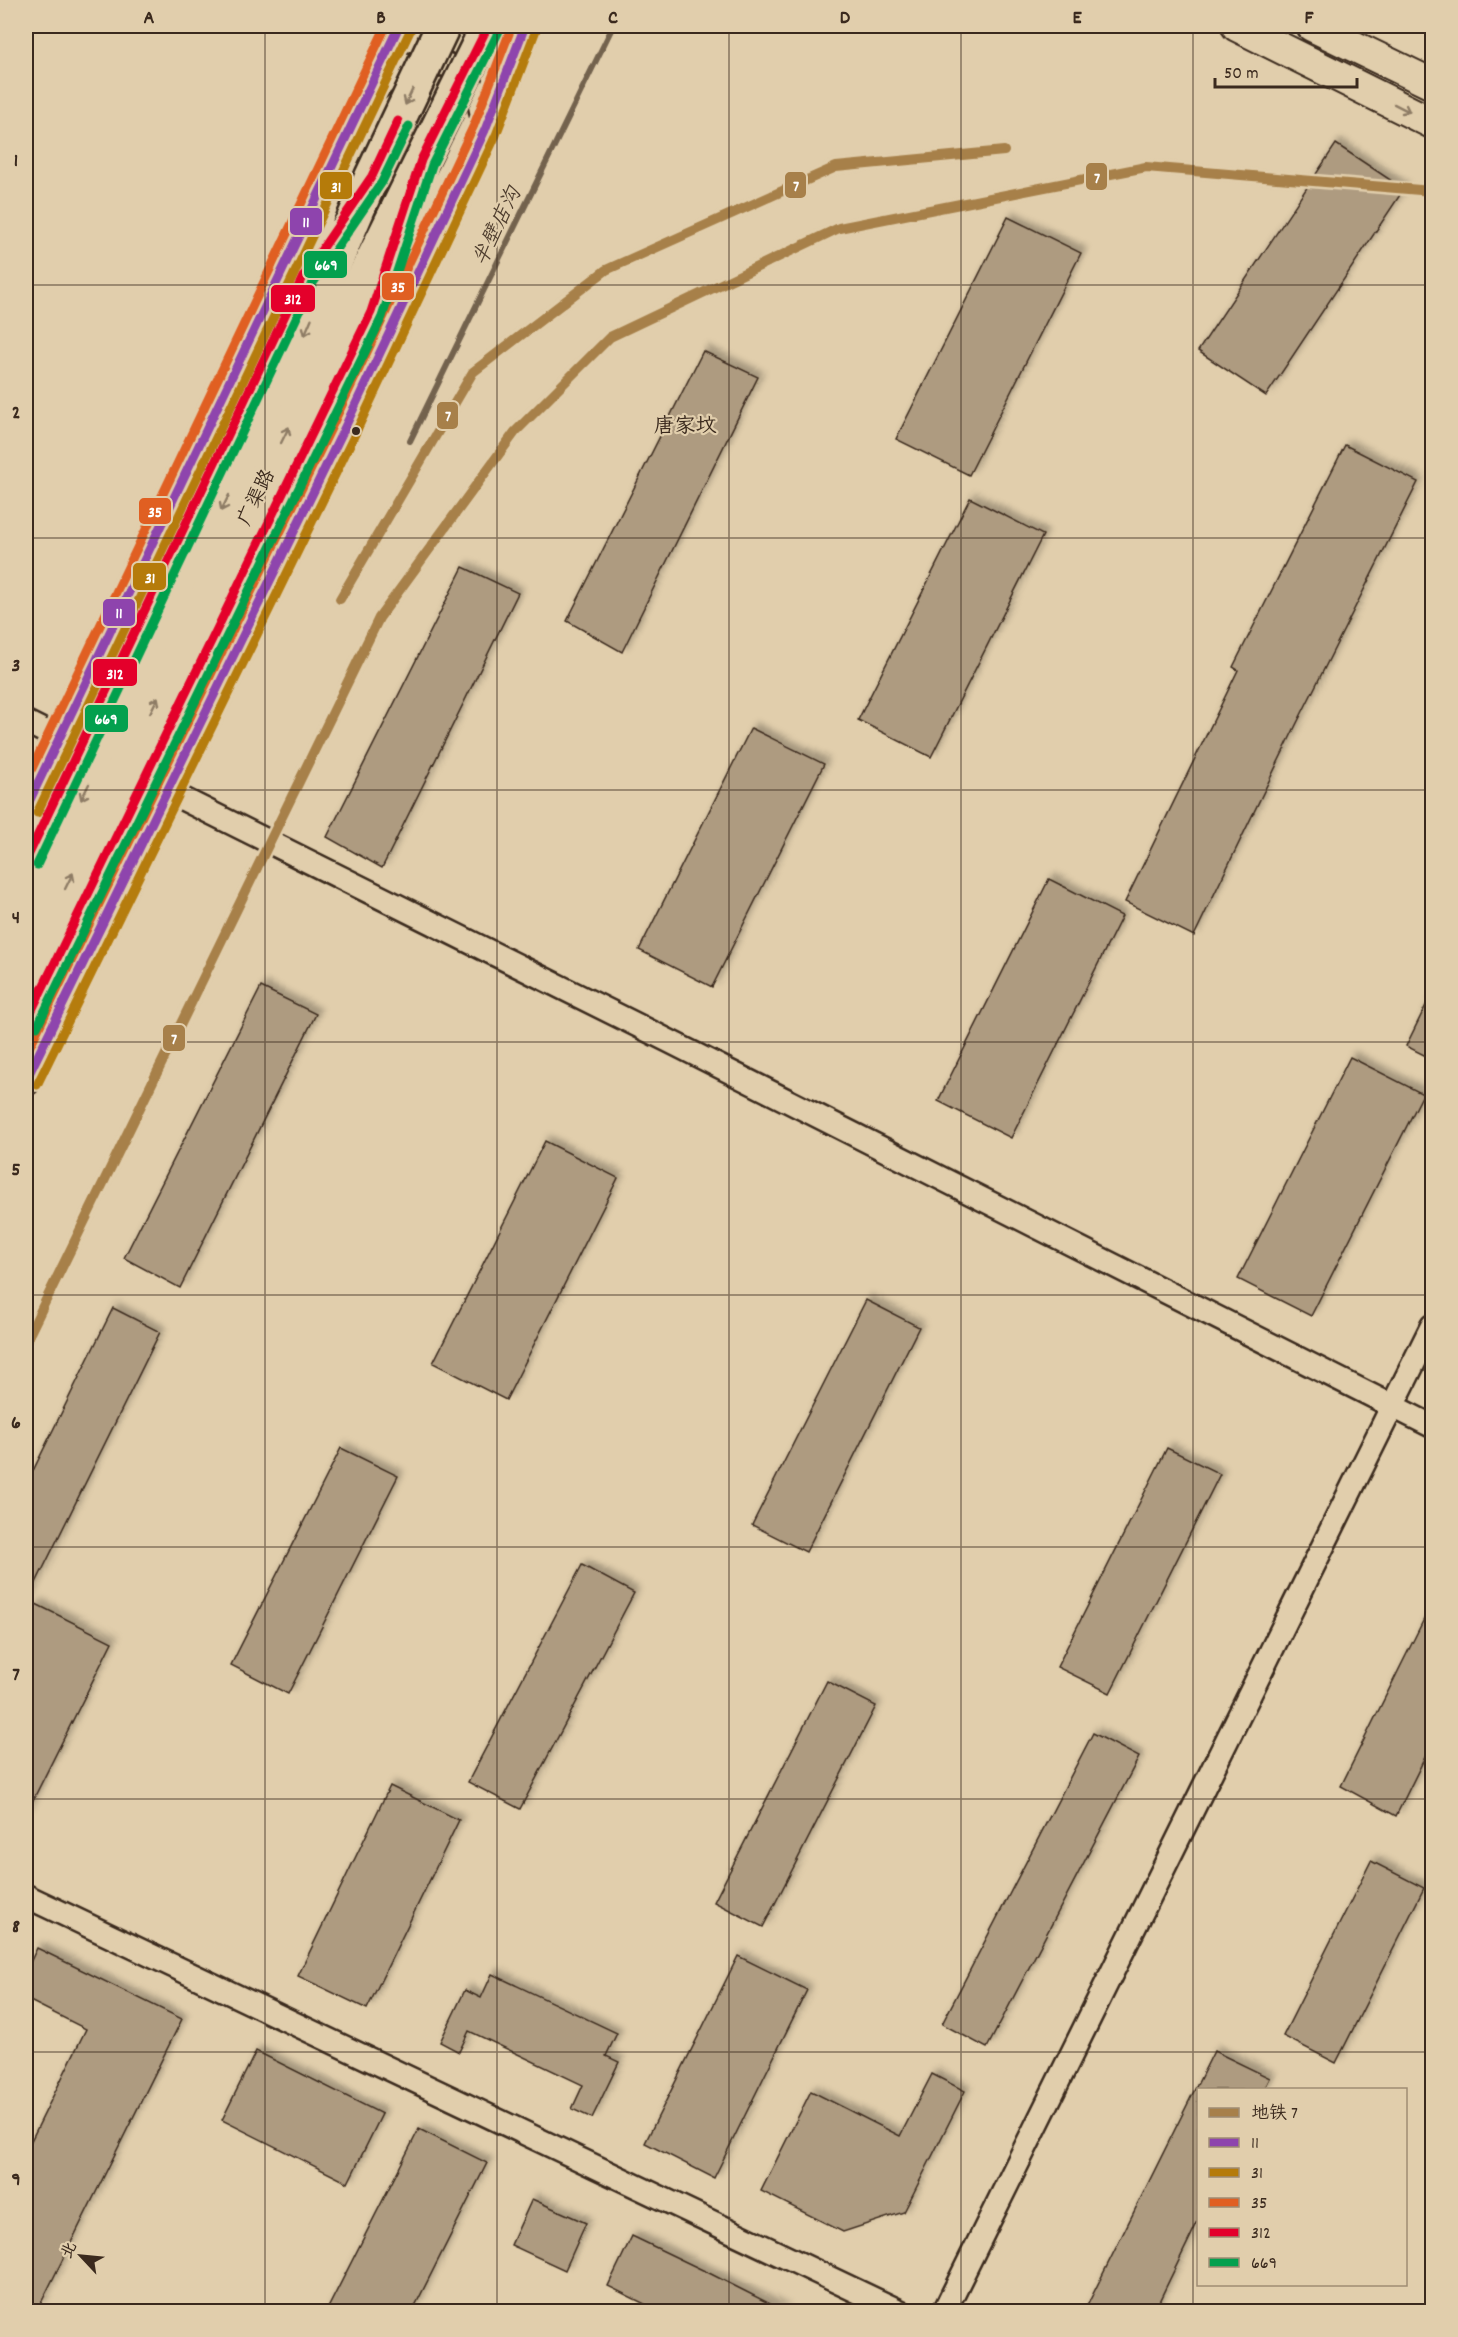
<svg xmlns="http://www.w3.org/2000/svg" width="1458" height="2337" viewBox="0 0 1458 2337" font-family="Dekko,'LXGW WenKai TC',sans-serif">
  <defs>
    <filter id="shadow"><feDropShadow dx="5" dy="-5" stdDeviation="3" flood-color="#0004"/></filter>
  </defs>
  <rect width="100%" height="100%" fill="#e1ceac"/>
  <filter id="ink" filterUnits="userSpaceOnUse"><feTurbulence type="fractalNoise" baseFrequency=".0167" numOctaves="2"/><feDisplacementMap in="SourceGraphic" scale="12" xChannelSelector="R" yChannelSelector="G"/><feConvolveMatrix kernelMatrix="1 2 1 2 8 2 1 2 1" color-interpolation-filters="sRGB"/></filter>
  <g filter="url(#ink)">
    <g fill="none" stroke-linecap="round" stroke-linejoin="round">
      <polyline stroke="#73624e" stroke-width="6" points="410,441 613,26"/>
    </g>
    <g fill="#ae9b80" stroke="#3b2a1e" stroke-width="1.5" filter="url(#shadow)">
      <polygon points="1336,144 1404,189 1266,396 1198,351"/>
      <polygon points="1008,217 1081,253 969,475 896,439"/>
      <polygon points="703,351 758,377 622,652 567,621"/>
      <polygon points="1345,445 1418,482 1296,725 1194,936 1125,902 1238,670 1233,667"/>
      <polygon points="970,498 1043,535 931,757 858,720"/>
      <polygon points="463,567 518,593 382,868 327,837"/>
      <polygon points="751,728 824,764 712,987 639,950"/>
      <polygon points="1049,879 1122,916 1011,1138 938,1101"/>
      <polygon points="261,987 316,1014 180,1288 124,1258"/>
      <polygon points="1432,993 1432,1059 1406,1046"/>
      <polygon points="1350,1057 1423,1094 1311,1316 1238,1279"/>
      <polygon points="545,1141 618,1178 506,1400 433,1363"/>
      <polygon points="866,1300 919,1327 806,1552 752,1525"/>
      <polygon points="113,1308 160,1332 26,1603 26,1485"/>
      <polygon points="341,1448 398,1476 288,1694 231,1665"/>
      <polygon points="1167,1448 1220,1474 1110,1693 1057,1667"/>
      <polygon points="582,1565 634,1593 520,1809 468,1782"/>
      <polygon points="1432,1603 1432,1743 1396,1816 1341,1786"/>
      <polygon points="36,1604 112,1642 26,1814 26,1626"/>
      <polygon points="827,1681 876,1706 763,1927 714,1902"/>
      <polygon points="1093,1733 1139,1757 987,2048 942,2024"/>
      <polygon points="390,1786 459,1820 367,2009 298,1976"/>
      <polygon points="1371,1861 1424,1888 1336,2063 1283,2036"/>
      <polygon points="37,1948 182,2019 39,2307 26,2300 26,2151 86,2029 26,1999 26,1971"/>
      <polygon points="738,1956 807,1990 714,2178 645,2143"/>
      <polygon points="492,1974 617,2033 606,2056 619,2062 592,2118 572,2109 583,2085 469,2031 459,2052 440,2042 465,1990 481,1998"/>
      <polygon points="256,2051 382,2114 348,2183 222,2120"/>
      <polygon points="1214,2051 1270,2078 1264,2090 1198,2090 1198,2221 1154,2312 1084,2312"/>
      <polygon points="932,2074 965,2091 904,2212 843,2232 761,2191 811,2091 900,2136"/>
      <polygon points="419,2129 487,2163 412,2312 326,2312"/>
      <polygon points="532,2199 586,2223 565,2270 511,2245"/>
      <polygon points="632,2236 711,2274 786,2312 661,2312 608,2286"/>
    </g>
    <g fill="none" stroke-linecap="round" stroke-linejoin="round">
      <defs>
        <g id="minor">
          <polyline points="369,96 404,65 446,64 477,91 485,130"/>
          <polyline points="26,722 74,746"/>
          <polyline points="155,785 669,1041 1432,1426"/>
          <polyline points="26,1896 901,2312"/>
          <polyline points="944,2312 1432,1326"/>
        </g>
        <g id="major">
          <polyline points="1237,26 1432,123"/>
          <polyline points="1312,26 1432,84"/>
          <polyline points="26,808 399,26"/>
          <polyline points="26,1080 124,883 345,427 485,130 525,26"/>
        </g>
      </defs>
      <use href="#minor" stroke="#3b2a1e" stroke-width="27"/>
      <use href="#major" stroke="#3b2a1e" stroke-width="34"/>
      <use href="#minor" stroke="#e1ceac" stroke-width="22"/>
      <use href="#major" stroke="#e1ceac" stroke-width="30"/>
      <defs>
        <g id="highway-bridge">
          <polyline points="26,860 303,277 331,237"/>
          <polyline points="89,892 371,312 385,270"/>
          <polyline points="26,914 283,385 372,176 443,26"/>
          <polyline points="26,971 231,547 488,26"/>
          <polyline points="26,1022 62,947"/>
        </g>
      </defs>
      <use href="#highway-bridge" stroke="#3b2a1e" stroke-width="38" stroke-linecap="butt"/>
      <use href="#highway-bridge" stroke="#e1ceac" stroke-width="33"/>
      <defs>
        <g id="bus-1">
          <polyline points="26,808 399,26"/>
          <polyline points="26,1080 345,427 485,130 525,26"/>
        </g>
        <g id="bus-2">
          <polyline points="37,813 410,31"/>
          <polyline points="37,1085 356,432 496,135 536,30"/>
        </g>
        <g id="bus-3">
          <polyline points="26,781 386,26"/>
          <polyline points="26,1054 334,422 474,125 512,26"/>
        </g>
        <g id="bus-4">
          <polyline points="26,860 303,277 372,176 398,121"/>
          <polyline points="26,1022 371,312 421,160 488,26"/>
        </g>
        <g id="bus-5">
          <polyline points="37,865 313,283 382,182 409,126"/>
          <polyline points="37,1027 382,317 432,165 499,31"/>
        </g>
      </defs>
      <use href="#bus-1" stroke="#e1ceac" stroke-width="14"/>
      <use href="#bus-2" stroke="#e1ceac" stroke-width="14"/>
      <use href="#bus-3" stroke="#e1ceac" stroke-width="14"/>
      <use href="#bus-4" stroke="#e1ceac" stroke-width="14"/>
      <use href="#bus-5" stroke="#e1ceac" stroke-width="14"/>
      <use href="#bus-1" stroke="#8e44ad" stroke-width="9"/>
      <use href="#bus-2" stroke="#b57b0a" stroke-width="9"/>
      <use href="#bus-3" stroke="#e05f22" stroke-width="9"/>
      <use href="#bus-4" stroke="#e4002b" stroke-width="9"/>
      <use href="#bus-5" stroke="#03a04e" stroke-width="9"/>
      <defs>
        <g id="metro-1">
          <polyline points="340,599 473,372 606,270 836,167 1004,151"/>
          <polyline points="26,1341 379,618 515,432 610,337 839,228 1146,167 1432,191"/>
        </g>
      </defs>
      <use href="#metro-1" stroke="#e1ceac" stroke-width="15"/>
      <use href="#metro-1" stroke="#a7804a" stroke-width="10"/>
    </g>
    <defs><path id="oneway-shaft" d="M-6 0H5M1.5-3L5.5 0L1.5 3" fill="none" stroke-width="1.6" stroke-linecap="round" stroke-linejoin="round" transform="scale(1.5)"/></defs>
    <g stroke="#8e7c65">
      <use href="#oneway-shaft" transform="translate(409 97) rotate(115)"/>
      <use href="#oneway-shaft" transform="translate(1402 108) rotate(27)"/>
      <use href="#oneway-shaft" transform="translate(308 327) rotate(113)"/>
      <use href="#oneway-shaft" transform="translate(285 435) rotate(-64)"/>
      <use href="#oneway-shaft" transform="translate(225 503) rotate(116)"/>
      <use href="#oneway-shaft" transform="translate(154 705) rotate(-64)"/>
      <use href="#oneway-shaft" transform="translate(85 792) rotate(116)"/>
      <use href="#oneway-shaft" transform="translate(69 881) rotate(-64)"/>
    </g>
  </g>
  <path fill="none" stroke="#3b2a1e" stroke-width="1.5" stroke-opacity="0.55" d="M265,26v2286M497,26v2286M729,26v2286M961,26v2286M1193,26v2286M26,285h1406M26,538h1406M26,790h1406M26,1042h1406M26,1295h1406M26,1547h1406M26,1799h1406M26,2052h1406"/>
  <circle fill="#3b2a1e" stroke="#e1ceac" stroke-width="2" cx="356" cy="431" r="5"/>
  <g text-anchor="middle" stroke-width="4.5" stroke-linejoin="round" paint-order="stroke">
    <g font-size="20" fill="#3b2a1e" stroke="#e1ceac">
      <text transform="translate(255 497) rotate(-64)" y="7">广渠路</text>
    </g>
    <g font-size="21" font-style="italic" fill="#4e3d2e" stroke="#e1ceac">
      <text transform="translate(496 226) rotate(-64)" y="7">半壁店沟</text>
    </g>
    <g font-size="21" fill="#3b2a1e" stroke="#e1ceac">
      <text x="685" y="432">唐家坟</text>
    </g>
  </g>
  <g stroke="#e1ceac" stroke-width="2">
    <rect x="1085" y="162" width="23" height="29" rx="6" fill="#a7804a"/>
    <rect x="784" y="171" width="23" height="28" rx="6" fill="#a7804a"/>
    <rect x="319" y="171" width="34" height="29" rx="6" fill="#b57b0a"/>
    <rect x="289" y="207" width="34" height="29" rx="6" fill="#8e44ad"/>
    <rect x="303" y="250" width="45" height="29" rx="6" fill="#03a04e"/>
    <rect x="381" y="272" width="34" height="29" rx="6" fill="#e05f22"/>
    <rect x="270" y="284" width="46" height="29" rx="6" fill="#e4002b"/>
    <rect x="436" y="401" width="23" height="29" rx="6" fill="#a7804a"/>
    <rect x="138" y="497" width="34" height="28" rx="6" fill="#e05f22"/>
    <rect x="132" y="562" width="35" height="29" rx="6" fill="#b57b0a"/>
    <rect x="102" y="598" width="34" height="29" rx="6" fill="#8e44ad"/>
    <rect x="92" y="658" width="46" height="29" rx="6" fill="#e4002b"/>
    <rect x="84" y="704" width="45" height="29" rx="6" fill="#03a04e"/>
    <rect x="162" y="1024" width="24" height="28" rx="6" fill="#a7804a"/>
  </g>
  <g font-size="16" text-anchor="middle" font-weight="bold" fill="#fff">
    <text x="1097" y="183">7</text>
    <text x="796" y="191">7</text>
    <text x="336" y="192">31</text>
    <text x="306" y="227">11</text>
    <text x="326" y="270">669</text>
    <text x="398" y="292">35</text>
    <text x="293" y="304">312</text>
    <text x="448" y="421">7</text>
    <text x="155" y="517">35</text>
    <text x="150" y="583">31</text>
    <text x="119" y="618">11</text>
    <text x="115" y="679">312</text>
    <text x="106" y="724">669</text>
    <text x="174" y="1044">7</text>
  </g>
  <rect width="1458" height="2337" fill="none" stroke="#e1ceac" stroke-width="66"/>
  <rect x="1197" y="2088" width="210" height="198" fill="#e1ceac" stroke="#9f8c73" stroke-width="1.5"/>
  <rect x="1209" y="2108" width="30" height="9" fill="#a7804a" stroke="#9f8c73" stroke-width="1.5"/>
  <text x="1251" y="2118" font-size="18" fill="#3b2a1e">地铁 7</text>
  <rect x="1209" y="2138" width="30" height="9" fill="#8e44ad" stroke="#9f8c73" stroke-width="1.5"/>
  <text x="1251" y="2148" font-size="18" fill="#3b2a1e">11</text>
  <rect x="1209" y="2168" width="30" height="9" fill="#b57b0a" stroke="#9f8c73" stroke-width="1.5"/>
  <text x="1251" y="2178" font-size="18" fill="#3b2a1e">31</text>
  <rect x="1209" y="2198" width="30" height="9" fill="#e05f22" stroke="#9f8c73" stroke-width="1.5"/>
  <text x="1251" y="2208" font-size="18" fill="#3b2a1e">35</text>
  <rect x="1209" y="2228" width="30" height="9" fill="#e4002b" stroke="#9f8c73" stroke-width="1.5"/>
  <text x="1251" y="2238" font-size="18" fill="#3b2a1e">312</text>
  <rect x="1209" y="2258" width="30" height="9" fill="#03a04e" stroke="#9f8c73" stroke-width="1.5"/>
  <text x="1251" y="2268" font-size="18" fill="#3b2a1e">669</text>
  <g transform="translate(81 2256) rotate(296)" stroke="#e1ceac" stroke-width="4.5" paint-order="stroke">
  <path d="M0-4.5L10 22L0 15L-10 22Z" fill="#3b2a1e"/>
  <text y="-9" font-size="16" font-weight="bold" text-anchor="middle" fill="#3b2a1e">北</text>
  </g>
  <path d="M1215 78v9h142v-9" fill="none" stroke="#3b2a1e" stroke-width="3"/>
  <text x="1224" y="78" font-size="18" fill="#3b2a1e" stroke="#e1ceac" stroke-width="4.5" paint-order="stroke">50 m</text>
  <rect x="33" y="33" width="1392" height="2271" fill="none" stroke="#3b2a1e" stroke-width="2"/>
  <g font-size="20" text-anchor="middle" font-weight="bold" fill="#3b2a1e">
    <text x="149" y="23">A</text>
    <text x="381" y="23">B</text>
    <text x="613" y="23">C</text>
    <text x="845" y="23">D</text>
    <text x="1077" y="23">E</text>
    <text x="1309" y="23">F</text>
    <text x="16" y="166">1</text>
    <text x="16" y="418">2</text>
    <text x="16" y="671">3</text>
    <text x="16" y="923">4</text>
    <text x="16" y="1175">5</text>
    <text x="16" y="1428">6</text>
    <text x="16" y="1680">7</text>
    <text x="16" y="1932">8</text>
    <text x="16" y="2185">9</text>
  </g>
</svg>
